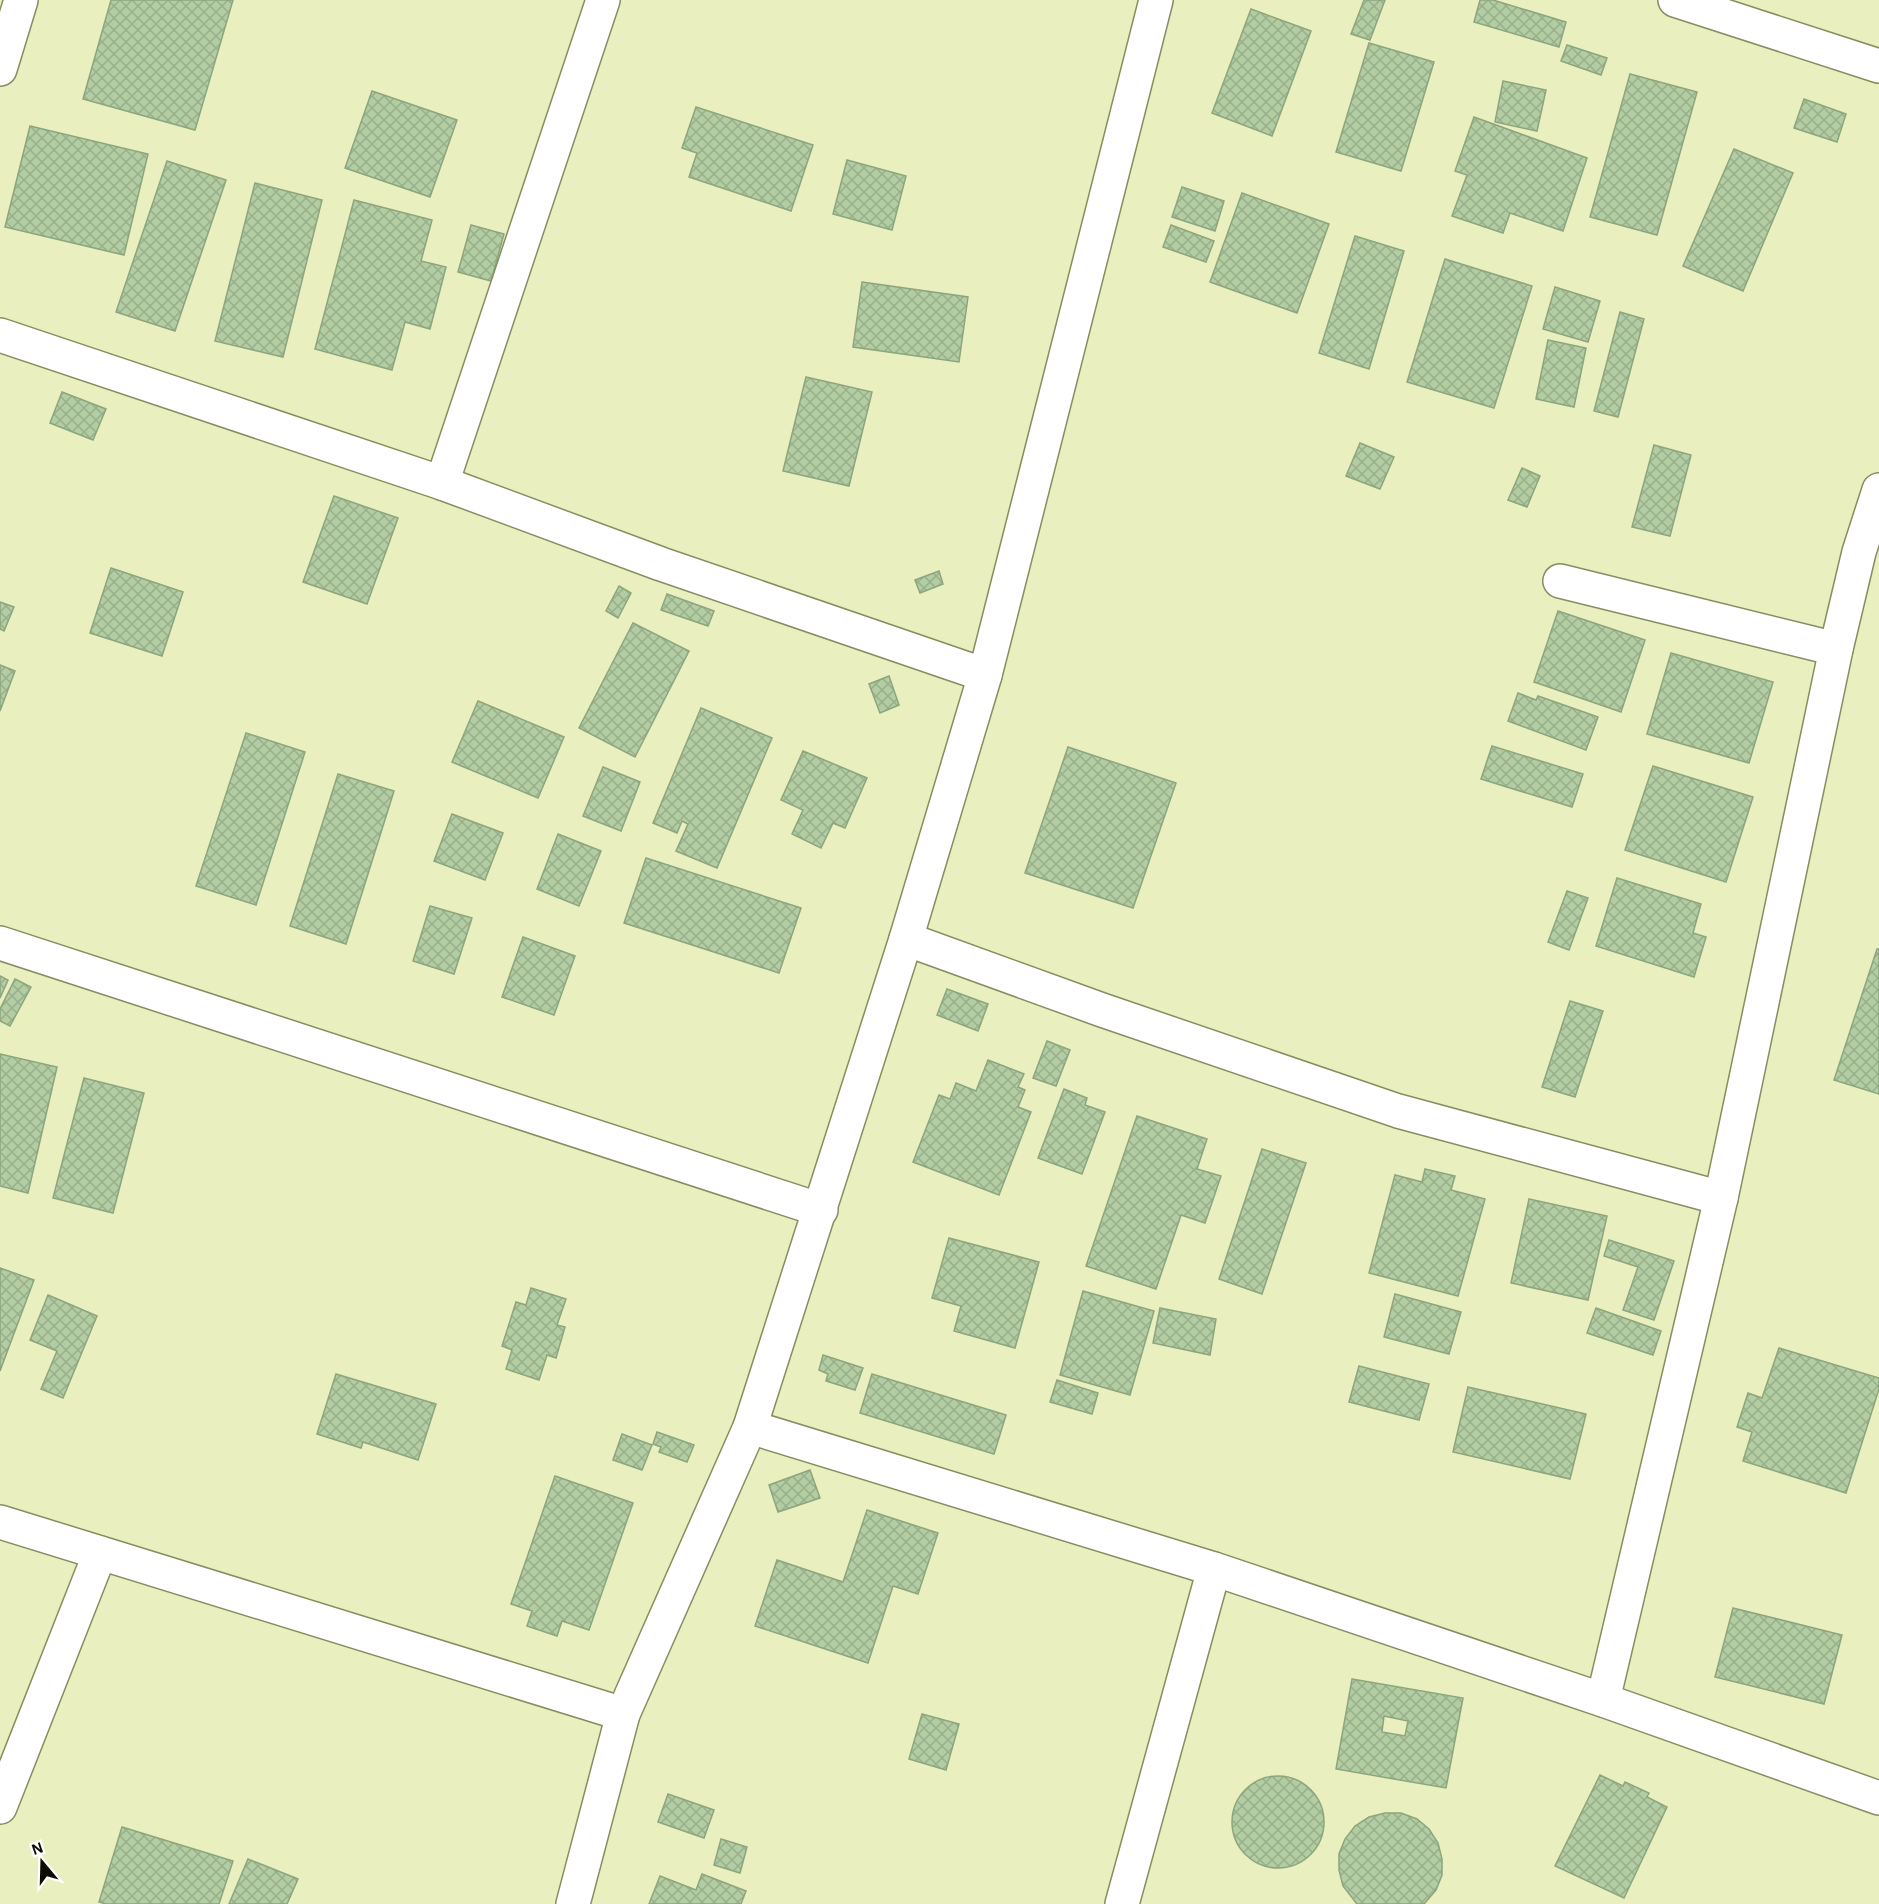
<svg xmlns="http://www.w3.org/2000/svg" width="1879" height="1904" viewBox="0 0 1879 1904" font-family="'Alegreya Sans',sans-serif">
  <defs>
    <pattern id="building-cross-hatch" width="8" height="8" patternUnits="userSpaceOnUse" patternTransform="scale(1.5)"><rect width="8" height="8" fill="#b3cda3"/><path d="M0 0l8 8M0 8l8-8" fill="none" stroke="#99af8b"/></pattern>
  </defs>
  <rect width="100%" height="100%" fill="#e9efbe"/>
  <g fill="url(#building-cross-hatch)" stroke="#8ca57d" stroke-width="1.5" fill-rule="evenodd">
    <polygon points="111,0 233,0 195,130 83,99"/>
    <polygon points="1364,0 1385,0 1370,40 1351,34"/>
    <polygon points="1480,0 1493,0 1566,22 1559,47 1474,22"/>
    <polygon points="1251,9 1311,31 1272,136 1212,113"/>
    <polygon points="1369,43 1434,62 1401,171 1336,152"/>
    <polygon points="1567,45 1607,58 1601,75 1561,61"/>
    <polygon points="1630,74 1697,92 1657,235 1590,217"/>
    <polygon points="1503,81 1546,90 1537,131 1495,122"/>
    <polygon points="372,91 457,120 430,197 345,168"/>
    <polygon points="1804,99 1846,114 1837,142 1794,128"/>
    <polygon points="696,107 813,145 791,211 689,177 697,153 682,148"/>
    <polygon points="1474,117 1587,158 1563,231 1510,213 1503,233 1452,216 1467,175 1455,171"/>
    <polygon points="30,126 148,154 124,255 5,227"/>
    <polygon points="1734,149 1793,173 1743,291 1683,266"/>
    <polygon points="847,160 906,176 892,230 833,214"/>
    <polygon points="167,161 226,180 175,331 116,312"/>
    <polygon points="255,183 322,200 283,357 215,341"/>
    <polygon points="1182,187 1224,201 1215,231 1172,217"/>
    <polygon points="1242,193 1329,224 1297,313 1210,282"/>
    <polygon points="354,200 432,220 421,261 446,267 430,329 405,322 392,370 315,349"/>
    <polygon points="471,225 504,234 491,281 458,272"/>
    <polygon points="1171,225 1214,241 1206,262 1163,247"/>
    <polygon points="1355,236 1404,251 1369,369 1319,353"/>
    <polygon points="1445,259 1532,286 1494,408 1407,382"/>
    <polygon points="862,282 968,297 959,362 853,347"/>
    <polygon points="1555,287 1600,301 1588,342 1543,329"/>
    <polygon points="1620,312 1644,319 1618,417 1594,411"/>
    <polygon points="1548,340 1586,348 1574,407 1536,399"/>
    <polygon points="806,377 872,392 849,486 783,471"/>
    <polygon points="62,392 106,409 93,440 50,423"/>
    <polygon points="1360,443 1394,457 1380,489 1346,476"/>
    <polygon points="1654,445 1691,455 1670,536 1632,527"/>
    <polygon points="1522,468 1540,476 1527,507 1508,500"/>
    <polygon points="334,496 398,518 367,604 303,582"/>
    <polygon points="111,568 183,592 162,656 90,633"/>
    <polygon points="939,571 943,584 920,593 915,580"/>
    <polygon points="619,586 631,593 618,618 606,611"/>
    <polygon points="667,594 714,611 708,626 661,610"/>
    <polygon points="0,602 14,607 4,631 0,629"/>
    <polygon points="1558,611 1645,640 1621,712 1534,682"/>
    <polygon points="633,623 689,651 635,757 579,728"/>
    <polygon points="1671,653 1773,682 1749,763 1647,734"/>
    <polygon points="0,665 15,671 0,711"/>
    <polygon points="889,676 899,705 880,713 869,684"/>
    <polygon points="1518,693 1536,700 1538,696 1598,717 1586,750 1508,721"/>
    <polygon points="478,701 564,737 538,798 452,762"/>
    <polygon points="701,708 772,738 717,868 676,851 688,824 682,821 677,833 653,823"/>
    <polygon points="246,733 305,752 256,905 196,886"/>
    <polygon points="1492,746 1583,774 1572,807 1481,779"/>
    <polygon points="1068,747 1176,783 1133,908 1025,873"/>
    <polygon points="803,751 867,778 845,828 833,823 821,848 792,834 803,810 781,800"/>
    <polygon points="1653,766 1753,797 1726,882 1625,850"/>
    <polygon points="603,767 640,782 621,831 583,816"/>
    <polygon points="338,774 394,791 346,944 290,926"/>
    <polygon points="452,814 503,833 485,880 434,861"/>
    <polygon points="558,834 601,851 579,906 537,889"/>
    <polygon points="646,858 801,908 779,973 624,923"/>
    <polygon points="1617,878 1701,904 1693,933 1706,937 1694,977 1596,946"/>
    <polygon points="1567,891 1588,898 1569,950 1548,942"/>
    <polygon points="430,906 472,918 454,974 413,961"/>
    <polygon points="523,937 575,956 554,1015 502,997"/>
    <polygon points="1877,949 1879,949 1879,1094 1834,1080"/>
    <polygon points="0,976 8,980 0,998"/>
    <polygon points="15,979 31,987 10,1026 0,1021 0,1009"/>
    <polygon points="947,989 988,1004 978,1031 937,1015"/>
    <polygon points="1570,1001 1603,1011 1575,1097 1542,1087"/>
    <polygon points="1047,1041 1070,1050 1056,1086 1033,1078"/>
    <polygon points="0,1054 57,1067 28,1193 0,1186"/>
    <polygon points="988,1060 1024,1074 1018,1087 1025,1090 1018,1107 1031,1112 999,1195 913,1162 939,1095 950,1099 956,1083 976,1091"/>
    <polygon points="84,1078 144,1093 113,1213 53,1198"/>
    <polygon points="1064,1089 1087,1098 1085,1105 1105,1112 1082,1174 1038,1158"/>
    <polygon points="1137,1116 1207,1139 1197,1169 1221,1176 1205,1223 1181,1215 1156,1289 1086,1266"/>
    <polygon points="1262,1149 1306,1163 1262,1294 1219,1279"/>
    <polygon points="1425,1169 1455,1176 1451,1190 1485,1199 1458,1296 1369,1273 1395,1175 1422,1182"/>
    <polygon points="1529,1199 1607,1216 1588,1300 1511,1283"/>
    <polygon points="949,1238 1039,1262 1015,1348 954,1331 961,1306 932,1298"/>
    <polygon points="1609,1240 1674,1261 1654,1320 1623,1310 1638,1267 1604,1256"/>
    <polygon points="0,1268 34,1280 0,1371"/>
    <polygon points="531,1288 566,1299 557,1325 565,1327 556,1358 547,1355 539,1380 506,1369 512,1350 502,1346 516,1302 526,1305"/>
    <polygon points="1083,1291 1154,1311 1130,1395 1060,1375"/>
    <polygon points="1395,1294 1461,1312 1449,1354 1384,1337"/>
    <polygon points="48,1295 97,1316 63,1398 41,1389 57,1351 30,1340"/>
    <polygon points="1160,1308 1216,1319 1210,1355 1153,1343"/>
    <polygon points="1596,1308 1661,1331 1653,1355 1587,1333"/>
    <polygon points="1779,1348 1879,1378 1879,1389 1846,1493 1743,1461 1752,1432 1737,1427 1748,1393 1762,1398"/>
    <polygon points="823,1355 863,1368 855,1390 826,1381 828,1374 819,1370"/>
    <polygon points="1359,1366 1429,1384 1419,1420 1349,1402"/>
    <polygon points="336,1374 436,1404 418,1460 363,1442 361,1448 317,1434"/>
    <polygon points="872,1374 1006,1415 994,1454 860,1413"/>
    <polygon points="1057,1380 1098,1393 1092,1414 1050,1402"/>
    <polygon points="1468,1387 1586,1414 1570,1479 1453,1452"/>
    <polygon points="657,1432 694,1445 687,1462 659,1452 661,1447 653,1444"/>
    <polygon points="622,1434 652,1445 642,1470 613,1460"/>
    <polygon points="810,1470 820,1498 778,1512 769,1485"/>
    <polygon points="555,1476 633,1503 589,1630 562,1621 557,1636 527,1626 532,1611 511,1604"/>
    <polygon points="867,1510 938,1533 918,1594 893,1586 868,1663 755,1626 777,1560 843,1582"/>
    <polygon points="1733,1608 1842,1635 1824,1704 1715,1677"/>
    <path d="M1352,1679l111,19 -17,90 -110,-19zM1384,1716l24,5 -3,15 -23,-4z"/>
    <polygon points="922,1714 959,1724 946,1770 909,1759"/>
    <polygon points="1600,1775 1623,1786 1625,1782 1649,1793 1647,1797 1667,1807 1624,1898 1555,1866"/>
    <circle cx="1278" cy="1822" r="46"/>
    <polygon points="668,1794 714,1810 704,1838 658,1822"/>
    <polygon points="1385,1813 1401,1813 1417,1819 1429,1829 1438,1843 1442,1859 1442,1875 1436,1890 1424,1904 1357,1904 1343,1886 1339,1870 1339,1854 1345,1839 1355,1826 1369,1817"/>
    <polygon points="122,1827 233,1861 219,1904 106,1904 99,1902"/>
    <polygon points="721,1839 747,1847 740,1873 714,1865"/>
    <polygon points="248,1859 298,1879 287,1904 229,1904"/>
    <polygon points="702,1874 746,1891 741,1904 649,1904 660,1876 696,1890"/>
  </g>
  <g fill="none" stroke-linecap="round" stroke-linejoin="round">
    <defs>
      <g id="minor">
        <polyline points="1675,0 1879,66"/>
        <polyline points="0,69 21,0"/>
        <polyline points="0,335 442,483 661,564 985,675"/>
        <polyline points="442,483 603,0"/>
        <polyline points="1560,581 1836,649"/>
        <polyline points="906,939 1102,1010 1398,1111 1721,1198"/>
        <polyline points="0,943 821,1210"/>
        <polyline points="750,1427 1214,1569 1603,1700 1879,1798"/>
        <polyline points="0,1522 623,1714"/>
        <polyline points="1603,1700 1721,1198 1836,649 1859,552 1879,490"/>
        <polyline points="0,1807 100,1553"/>
        <polyline points="573,1904 623,1714 750,1427 906,939 985,675 1156,0"/>
        <polyline points="1122,1904 1214,1569"/>
      </g>
    </defs>
    <use href="#minor" stroke="#888d60" stroke-width="36"/>
    <use href="#minor" stroke="#fff" stroke-width="33"/>
  </g>
  <g transform="translate(42 1862) rotate(341)" stroke="#ffffff" stroke-width="4.5" paint-order="stroke">
  <path d="M0-4.5L10 22L0 15L-10 22Z" fill="#0c0d01"/>
  <text y="-9" font-size="16" font-weight="bold" text-anchor="middle" fill="#0c0d01">N</text>
  </g>
</svg>
